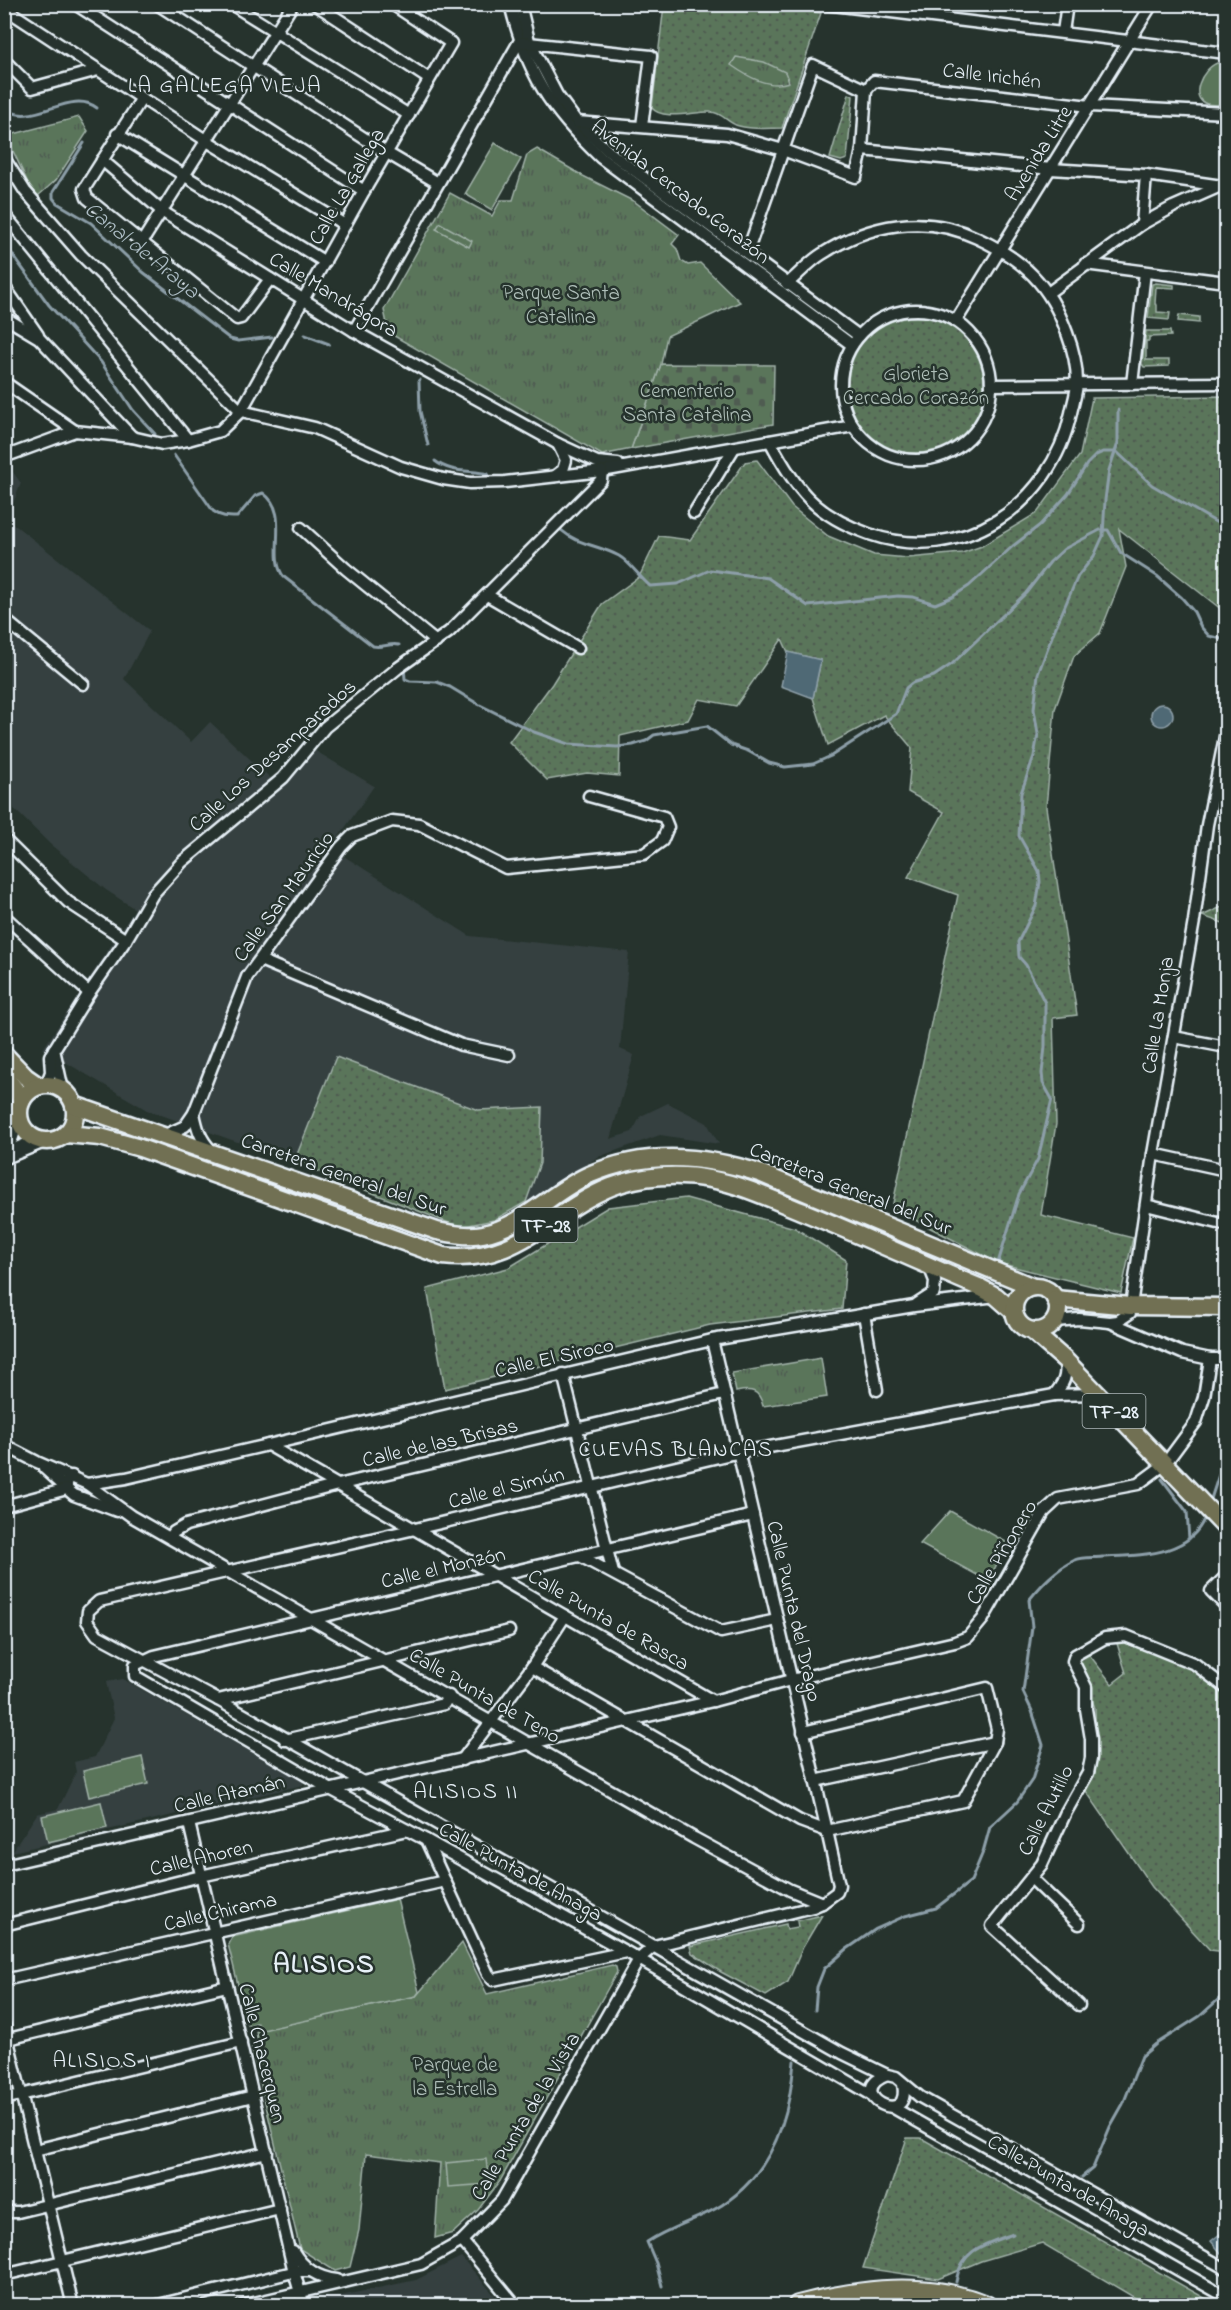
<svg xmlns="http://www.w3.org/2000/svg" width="1231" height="2310" viewBox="0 0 1231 2310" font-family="'Indie Flower',sans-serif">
  <defs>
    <pattern id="grass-dots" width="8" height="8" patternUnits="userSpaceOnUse" patternTransform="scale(1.5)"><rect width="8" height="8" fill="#5a745a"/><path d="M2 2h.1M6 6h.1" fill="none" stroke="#4f5c51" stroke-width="1.8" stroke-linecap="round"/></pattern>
    <pattern id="cemetery-stones" width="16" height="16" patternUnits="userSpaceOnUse" patternTransform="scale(1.5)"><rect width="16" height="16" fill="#5a745a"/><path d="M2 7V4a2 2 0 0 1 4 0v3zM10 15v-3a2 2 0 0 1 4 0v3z" fill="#4f5c51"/></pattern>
    <pattern id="park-tufts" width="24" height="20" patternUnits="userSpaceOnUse" patternTransform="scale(1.5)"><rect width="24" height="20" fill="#5a745a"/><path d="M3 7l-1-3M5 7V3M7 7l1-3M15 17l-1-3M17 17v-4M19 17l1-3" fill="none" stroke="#4f5c51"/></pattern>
  </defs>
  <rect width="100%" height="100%" fill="#26332d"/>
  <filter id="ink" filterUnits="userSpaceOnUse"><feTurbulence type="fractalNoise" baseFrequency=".0167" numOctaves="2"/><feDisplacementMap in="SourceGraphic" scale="12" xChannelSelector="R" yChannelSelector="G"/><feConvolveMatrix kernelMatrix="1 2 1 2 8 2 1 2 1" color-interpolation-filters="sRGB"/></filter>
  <g filter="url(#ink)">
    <g fill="#354040">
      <polygon points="9,467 21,483 7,519 150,631 124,679 191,742 210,722 279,786 314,750 374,786 331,848 470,936 629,952 620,1049 634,1055 610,1139 632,1132 641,1116 668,1103 707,1123 719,1144 660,1135 598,1157 526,1202 540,1163 542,1107 478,1110 336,1057 294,1162 147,1110 43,1049 135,909 106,890 51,845 6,801 5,802 4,469"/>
      <polygon points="123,1679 303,1782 303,1785 12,1852 37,1814 58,1809 76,1772 74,1762 95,1757 114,1718 106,1682"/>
      <polygon points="461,2257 503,2305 293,2306 416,2280"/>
    </g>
    <g fill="url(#grass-dots)" stroke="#a1b2a9" stroke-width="1.5">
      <path d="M752,4l69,9 -39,115c-14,0 -29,2 -43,-2 -11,-2 -17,-14 -28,-14 -15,-1 -49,9 -59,-4l12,-103z"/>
      <polygon points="849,94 853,96 847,159 841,161 830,158"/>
      <polygon points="1156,283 1174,285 1174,288 1156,287 1155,304 1157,305 1157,312 1170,313 1169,320 1148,318 1152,284"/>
      <polygon points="1179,315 1199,317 1199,323 1178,321"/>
      <circle cx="916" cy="385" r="68"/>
      <polygon points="1146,331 1170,331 1171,336 1149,337 1149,341 1146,341 1146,360 1169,360 1169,366 1144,367 1142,364"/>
      <polygon points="1226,396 1226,613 1119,529 1126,567 1100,633 1074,656 1055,709 1046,807 1077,1015 1053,1018 1056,1124 1041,1215 1133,1238 1121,1293 998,1263 892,1208 958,895 908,877 944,812 908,792 912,748 884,715 828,745 813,698 821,660 788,652 782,639 736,706 699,699 688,720 620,736 619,776 587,773 547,780 509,742 552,684 602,604 639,577 659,536 690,540 745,462 757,460 792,507 828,536 874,555 908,558 962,553 982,546 1037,513 1080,455 1092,398"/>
      <polygon points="1226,905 1226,924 1202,916"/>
      <polygon points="336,1057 478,1110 542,1107 540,1163 526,1202 494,1220 459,1227 294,1162"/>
      <polygon points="686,1198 795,1228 846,1260 842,1309 710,1325 445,1389 427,1289 508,1268 608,1207"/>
      <polygon points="1116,1640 1133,1645 1196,1669 1226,1693 1226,1952 1210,1950 1152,1887 1086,1791 1096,1764 1095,1708 1077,1661 1088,1653 1112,1684 1126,1673"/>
      <polygon points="822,1915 803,1947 788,1982 766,1996 721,1972 692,1953 690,1946 786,1924 787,1929 798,1927 797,1921"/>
      <polygon points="907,2138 921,2138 1217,2305 1147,2305 1042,2243 981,2261 938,2279 863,2268"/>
    </g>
    <polygon fill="url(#cemetery-stones)" stroke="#a1b2a9" stroke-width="1.5" points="661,364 774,365 773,424 631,449"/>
    <g fill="url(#park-tufts)" stroke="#a1b2a9" stroke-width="1.5">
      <path d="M736,57l28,5 21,10 4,10c-20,7 -41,-5 -58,-17z"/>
      <polygon points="79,117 88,131 56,180 38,196 28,183 6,136"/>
      <polygon points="537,149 583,176 635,202 679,235 672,244 677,249 681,261 688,265 700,263 740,302 667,336 661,364 631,449 602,455 389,333 384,310 450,193 492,216 501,200 513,200 527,155"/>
      <path d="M821,1358l6,39 -64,9c-4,-17 -12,-17 -27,-14l-4,-19z"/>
      <polygon points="462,1943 487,1994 612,1965 616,1967 617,1972 500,2181 478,2210 453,2233 435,2238 440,2163 366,2154 359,2230 350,2267 335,2271 300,2249 252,2047 258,2045 256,2031 416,1996"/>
    </g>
    <g fill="#5a745a" stroke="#a1b2a9" stroke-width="1.5">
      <path d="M1217,63h9v41c-5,0 -14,2 -19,0 -19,-6 -5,-35 10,-41z"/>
      <polygon points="495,143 521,159 492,210 465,194"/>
      <polygon points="440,223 472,241 469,247 436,229"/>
      <polygon points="950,1511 1008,1543 988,1581 920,1544"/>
      <polygon points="142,1757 148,1784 89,1797 83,1771"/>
      <polygon points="101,1802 107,1828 48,1842 42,1816"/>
      <polygon points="397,1899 419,1992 416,1996 263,2030 257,2023 248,2025 228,1944 232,1937"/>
      <polygon points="486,2159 489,2184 448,2187 446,2163"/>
    </g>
    <g fill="#506974" stroke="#8d9fa9" stroke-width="1.5">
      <polygon points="788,652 821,660 813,698 781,686"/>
      <circle cx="1162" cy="715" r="11"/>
      <polygon points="1220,2234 1226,2241 1226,2259 1211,2241"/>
    </g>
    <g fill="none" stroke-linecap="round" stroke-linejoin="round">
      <g stroke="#8d9fa9" stroke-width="3">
        <path d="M4,108c28,22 66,-21 93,0"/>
        <polyline points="84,143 53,192 53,198 57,203 91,223 143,272 230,339 238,341 272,337"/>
        <polyline points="4,243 49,305 101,362 133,410 155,434"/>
        <polyline points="305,335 329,344"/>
        <polyline points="419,380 420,411 428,445"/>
        <path d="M174,455l39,56c8,6 14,6 24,6l18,-21 8,-3c29,20 3,63 21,84l89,69c9,2 17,-3 26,-1"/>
        <path d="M435,461c15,12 35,9 53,13"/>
        <path d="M561,530c17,15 38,15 58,26 12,7 20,21 31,30l28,-2 32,-14 58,8 40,28 90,-10 15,1 22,7 17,-7 17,-11 44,-40 27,-21 28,-31 19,-30 9,-9 7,-3h14l35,33 74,43"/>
        <polyline points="404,667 405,679 410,681 437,682 450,687 478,704 534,732 569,744 617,747 633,745 646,741 654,735 707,726 731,745 748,751 769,763 785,767 813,764 831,756 896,714 906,688 912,683 934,676 952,664 1026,593 1050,562 1064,549 1100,530 1108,530 1121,553 1157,576 1182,598 1194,612 1201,627 1209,636 1222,639"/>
        <polyline points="998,1263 1019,1194 1038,1159 1052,1099 1043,1083 1042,1073 1045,1047 1045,1003 1026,965 1019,957 1018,942 1036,906 1040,882 1039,871 1019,836 1021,793 1034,756 1038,734 1034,709 1038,674 1054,631 1078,576 1094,556 1103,536 1105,500 1109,470 1118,443 1118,410"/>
        <polyline points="1162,1479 1187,1512 1189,1539"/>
        <polyline points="1210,1502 1226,1453"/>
        <path d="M815,2010l2,-23 7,-18 23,-20 29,-20 29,-13 31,-8 35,-27 12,-29 7,-25 27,-25 15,-22 11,-35 -11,-34 -9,-19 9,-65 -3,-27c13,-16 27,-31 46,-40 7,-3 19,-2 27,-3 37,-2 90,0 104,-43"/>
        <polyline points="1082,2177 1093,2168 1110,2127 1123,2104 1142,2056 1156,2044 1200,2016 1220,1998 1226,1996"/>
        <path d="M956,2282c5,-33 29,-38 57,-48"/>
        <path d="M662,2286l-6,-23 -9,-21c24,-16 51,-22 75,-37 50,-32 68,-88 72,-144"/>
      </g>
      <defs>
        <g id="minor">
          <polyline points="75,4 364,191"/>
          <polyline points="157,4 387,153 438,183"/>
          <polyline points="231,4 409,115"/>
          <polyline points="315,4 429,79"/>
          <path d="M510,4c17,70 40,106 91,154l251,187"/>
          <polyline points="520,4 529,41 557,95 577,122 608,151 859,336"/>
          <polyline points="825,4 1226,53"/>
          <polyline points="4,8 207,141 345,225"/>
          <polyline points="1063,32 1067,4"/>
          <polyline points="4,60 32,88 98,70"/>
          <polyline points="866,90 874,81 1090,106 1226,113"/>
          <polyline points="142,98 84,189 87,198 237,319 241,318 270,279"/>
          <polyline points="577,122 727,134 783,150 856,177 862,150 866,90"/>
          <polyline points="117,134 325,262"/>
          <polyline points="862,150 1051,169 1146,175 1222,186"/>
          <polyline points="4,158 25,191 81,255 241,411"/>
          <polyline points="102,160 163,212 354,331 558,444 597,462 618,464"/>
          <polyline points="4,214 188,440"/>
          <polyline points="1142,224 1146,175"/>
          <polyline points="142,242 293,4"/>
          <polyline points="747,253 813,65 866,90"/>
          <polyline points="1085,264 1226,282"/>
          <polyline points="4,286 38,335"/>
          <polyline points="1048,293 1142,224 1173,207 1223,185"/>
          <circle cx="916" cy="385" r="75"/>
          <polyline points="4,317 39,338 132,437"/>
          <polyline points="956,321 1152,4"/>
          <polyline points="354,331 519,42 651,56 642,126"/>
          <polyline points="4,382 75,431"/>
          <polyline points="1132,384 1145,272"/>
          <polyline points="991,385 1226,383"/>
          <polyline points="241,411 315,428 401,467 443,479 470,483 505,482 602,471 853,426"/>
          <path d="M770,441c26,49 45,74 99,93 92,32 182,-28 202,-121 2,-10 6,-21 6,-31 0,-17 -4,-33 -10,-49 -17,-48 -44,-74 -90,-95 -52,-25 -108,-14 -155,16 -13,8 -23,20 -35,30"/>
          <polyline points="4,457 75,431 132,437 162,444 188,440 220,431 241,411 364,191 451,43 392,4"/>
          <polyline points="555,476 563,470 566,460 558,444"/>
          <polyline points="694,513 734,448"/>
          <polyline points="301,528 346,569 436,642"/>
          <polyline points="487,595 578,648"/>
          <polyline points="4,619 83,684"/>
          <polyline points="4,839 68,902 126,940"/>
          <polyline points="4,916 89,993"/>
          <polyline points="260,960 461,1045 509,1055"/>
          <polyline points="1174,1037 1226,1047"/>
          <polyline points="54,1049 63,1090"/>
          <polyline points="46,1085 51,1072 50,1056 89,993 126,940 153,894 182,862 283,778 325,727 398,668 449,632 601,480 602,471"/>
          <path d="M194,1113c3,15 6,26 17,37"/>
          <polyline points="165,1135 185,1126 194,1113 247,977 341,847 352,836 392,821 419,824 506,868 644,854 662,841 668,827 664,817 589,796"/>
          <polyline points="1153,1154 1226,1170"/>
          <polyline points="1146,1205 1226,1225"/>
          <polyline points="917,1304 934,1293 935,1281 929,1266"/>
          <polyline points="864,1314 877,1390"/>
          <polyline points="1055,1321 1079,1319 1110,1322 1182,1353 1210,1359 1226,1359"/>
          <polyline points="1110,1322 1118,1321 1130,1313 1153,1154 1194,921 1207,825 1226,732"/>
          <polyline points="563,1374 613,1573"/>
          <polyline points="1097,1394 1054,1395 731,1454 415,1529 99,1601 88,1611 87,1621 97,1635 218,1700 842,2053 887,2075 896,2077 920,2097 1226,2269"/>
          <path d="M1054,1395c10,-12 13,-18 11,-34"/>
          <polyline points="4,1445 37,1462 87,1484 131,1516 694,1838 790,1890 822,1903"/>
          <polyline points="268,1445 713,1701"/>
          <polyline points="44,1468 67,1489"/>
          <polyline points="72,1476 67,1482 67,1489 74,1495 117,1511"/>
          <polyline points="87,1484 126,1478 268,1445 712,1340 914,1306 996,1296"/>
          <polyline points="4,1506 67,1489"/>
          <polyline points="753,1515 154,1656 135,1665 135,1676 330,1789 426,1840 639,1959 872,2095"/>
          <polyline points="170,1538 174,1532 186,1525 338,1485 724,1394"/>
          <polyline points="580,1556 721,1632 777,1620"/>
          <polyline points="1226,1576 1211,1591 1226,1606"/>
          <polyline points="532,1667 800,1821 827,1831 963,1801 995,1742 997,1729 987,1688 803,1732"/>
          <polyline points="218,1700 509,1631"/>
          <polyline points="285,1740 444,1704 449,1696"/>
          <polyline points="462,1760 532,1667 565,1616"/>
          <polyline points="815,1781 995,1742"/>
          <polyline points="189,1823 294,2272 304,2306"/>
          <polyline points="426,1840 488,1974 493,1980 626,1952"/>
          <polyline points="4,1865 713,1701 791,1680 955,1642 968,1637 983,1619 1044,1512 1058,1499 1138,1484 1165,1464 1196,1422 1204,1397 1210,1359"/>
          <polyline points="1031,1878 1079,1924"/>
          <polyline points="4,1925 201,1876 407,1830"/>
          <polyline points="4,1980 445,1881"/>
          <polyline points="1079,2005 992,1926 1042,1864 1066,1812 1088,1773 1091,1758 1091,1739 1086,1709 1086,1687 1073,1661 1075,1655 1105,1638 1126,1636 1195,1664 1226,1688"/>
          <polyline points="4,2024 73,2306"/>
          <polyline points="4,2040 227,1986"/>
          <path d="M887,2075c-46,18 25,56 16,9"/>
          <polyline points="4,2099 241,2042"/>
          <polyline points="892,2107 1226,2297"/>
          <polyline points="35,2150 253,2096"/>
          <polyline points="4,2212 18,2212 267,2152"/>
          <polyline points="462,2241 516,2306"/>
          <path d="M293,2251c10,17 24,27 44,29"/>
          <polyline points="4,2275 280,2209"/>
          <polyline points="154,2306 297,2271 311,2271"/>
          <polyline points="241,2306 421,2264 462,2241 502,2200 639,1959 654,1946 813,1907 822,1903 837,1892 839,1885 827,1831 712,1340"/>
        </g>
        <g id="secondary">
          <polyline points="4,1144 10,1138 19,1112"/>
          <polyline points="4,1156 40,1141"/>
        </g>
        <g id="primary">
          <polyline points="4,1054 26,1077 39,1086"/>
          <polyline points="4,1075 17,1092 21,1102"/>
          <circle cx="47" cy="1113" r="28"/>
          <path d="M74,1105l363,126c15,3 31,6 46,3 41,-8 70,-44 108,-60 56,-24 114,-19 171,0l271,113"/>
          <path d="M66,1134l34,3 40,11 303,108c74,9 106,-44 168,-69 30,-12 68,-14 99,-8 32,6 61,20 91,32 60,24 120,52 180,77l15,8 17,15"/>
          <circle cx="1036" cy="1309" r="22"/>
          <polyline points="1055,1299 1130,1306 1226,1307"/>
          <polyline points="1032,1331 1065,1360 1226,1528"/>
        </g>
        <path id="motorway" d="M798,2306c61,-16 127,-25 188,0"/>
      </defs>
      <use href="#minor" stroke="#e8f1f8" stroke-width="15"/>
      <use href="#secondary" stroke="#e8f1f8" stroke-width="20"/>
      <use href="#primary" stroke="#e8f1f8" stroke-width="21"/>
      <use href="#motorway" stroke="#e8f1f8" stroke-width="24"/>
      <use href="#minor" stroke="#26332d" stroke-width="10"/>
      <use href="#secondary" stroke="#26332d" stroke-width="15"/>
      <use href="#primary" stroke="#716f52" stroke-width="16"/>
      <use href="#motorway" stroke="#716f52" stroke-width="20"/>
    </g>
  </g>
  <g text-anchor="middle" stroke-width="5" stroke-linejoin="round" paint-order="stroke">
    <g fill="#26332d" stroke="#aeb8bb" stroke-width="1.5">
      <rect x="514.5" y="1208" width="63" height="34" rx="4.5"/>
      <rect x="1082.5" y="1394" width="63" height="34" rx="4.5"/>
    </g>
    <g font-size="20" font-weight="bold" fill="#e8f1f8">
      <text x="546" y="1232">TF-28</text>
      <text x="1114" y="1418">TF-28</text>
    </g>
    <g font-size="21" fill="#e8f1f8" stroke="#26332d">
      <text transform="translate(992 75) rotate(7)" y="7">Calle Irichén</text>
      <text transform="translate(1038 153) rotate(-58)" y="7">Avenida Litre</text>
      <text transform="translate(346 186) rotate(-60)" y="7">Calle La Gallega</text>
      <text transform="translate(681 191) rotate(38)" y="7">Avenida Cercado Corazón</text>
      <text transform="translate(334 294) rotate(31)" y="7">Calle Mandrágora</text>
      <text transform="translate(272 755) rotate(-42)" y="7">Calle Los Desamparados</text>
      <text transform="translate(283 896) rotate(-54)" y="7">Calle San Mauricio</text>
      <text transform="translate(1157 1015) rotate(-81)" y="7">Calle La Monja</text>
      <text transform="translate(344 1174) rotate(19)" y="7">Carretera General del Sur</text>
      <text transform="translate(851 1188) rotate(22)" y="7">Carretera General del Sur</text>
      <text transform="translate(554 1357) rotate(-13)" y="7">Calle El Siroco</text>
      <text transform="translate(440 1442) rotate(-13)" y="7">Calle de las Brisas</text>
      <text transform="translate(506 1487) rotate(-14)" y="7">Calle el Simún</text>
      <text transform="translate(1001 1552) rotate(-59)" y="7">Calle Piñonero</text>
      <text transform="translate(443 1567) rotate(-13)" y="7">Calle el Monzón</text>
      <text transform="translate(795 1611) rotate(77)" y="7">Calle Punta del Drago</text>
      <text transform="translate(609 1619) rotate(30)" y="7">Calle Punta de Rasca</text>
      <text transform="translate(485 1695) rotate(30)" y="7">Calle Punta de Teno</text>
      <text transform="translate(229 1793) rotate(-13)" y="7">Calle Atamán</text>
      <text transform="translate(1045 1810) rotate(-63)" y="7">Calle Autillo</text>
      <text transform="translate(201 1857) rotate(-13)" y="7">Calle Ahoren</text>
      <text transform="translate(521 1871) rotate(29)" y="7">Calle Punta de Anaga</text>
      <text transform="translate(220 1911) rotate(-13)" y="7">Calle Chirama</text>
      <text transform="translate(263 2053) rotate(76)" y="7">Calle Chacerquen</text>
      <text transform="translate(525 2116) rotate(-59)" y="7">Calle Punta de la Vista</text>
      <text transform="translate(1069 2185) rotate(30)" y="7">Calle Punta de Anaga</text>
    </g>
    <g font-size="21" fill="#afbfb9" stroke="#26332d">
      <text x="561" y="299">Parque Santa<tspan x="561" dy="24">Catalina</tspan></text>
      <text x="916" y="380">Glorieta<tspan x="916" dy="24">Cercado Corazón</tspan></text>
      <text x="687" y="397">Cementerio<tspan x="687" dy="24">Santa Catalina</tspan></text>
      <text x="455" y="2071">Parque de<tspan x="455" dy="24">la Estrella</tspan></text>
    </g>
    <g font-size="22" letter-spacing="1.5" fill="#e8f1f8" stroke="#26332d">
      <text x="225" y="92">LA GALLEGA VIEJA</text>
      <text x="676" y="1456">CUEVAS BLANCAS</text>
      <text x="466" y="1798">ALISIOS II</text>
      <text x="102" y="2067">ALISIOS I</text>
    </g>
    <g font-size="22" font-style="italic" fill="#abbbc3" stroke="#26332d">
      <text transform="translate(143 249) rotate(39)" y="8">Canal de Araya</text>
    </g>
    <g font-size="27" font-weight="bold" letter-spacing="1.5" fill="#e8f1f8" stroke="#26332d">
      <text x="324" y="1972">ALISIOS</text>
    </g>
  </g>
  <rect width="1231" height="2310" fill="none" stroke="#26332d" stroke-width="24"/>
  <rect x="12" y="12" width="1207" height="2286" fill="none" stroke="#e8f1f8" stroke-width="2" filter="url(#ink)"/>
</svg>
